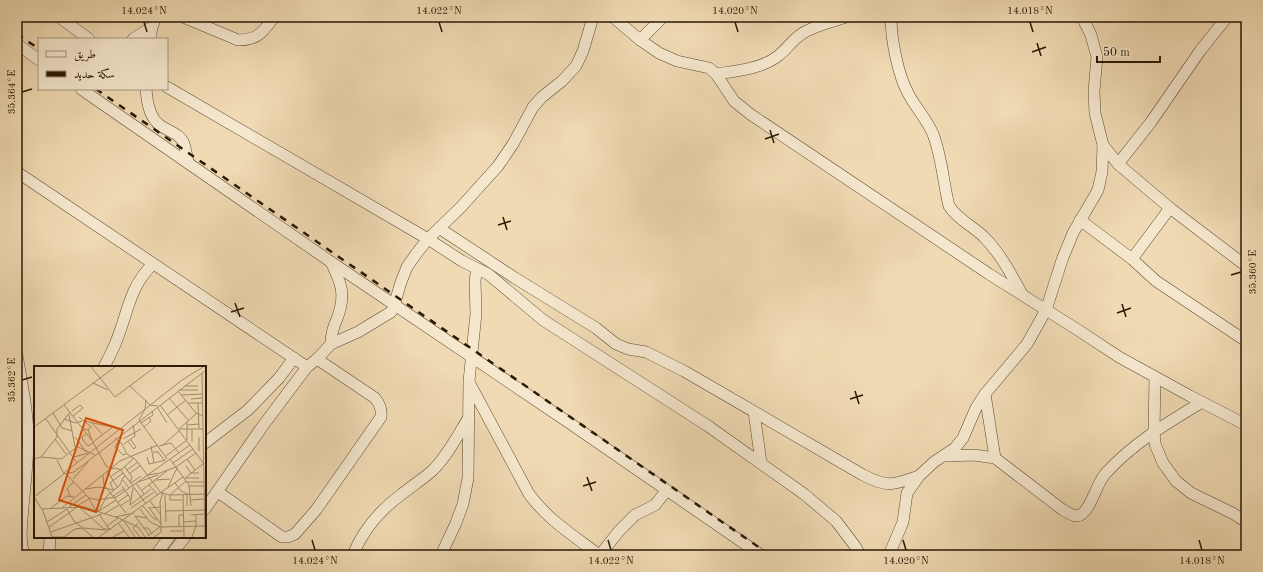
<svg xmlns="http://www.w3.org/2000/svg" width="1263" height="572" viewBox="0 0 1263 572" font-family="'Old Standard TT',Amiri,serif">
  <rect width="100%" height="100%" fill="#f0dab3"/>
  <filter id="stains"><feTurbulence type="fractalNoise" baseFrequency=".005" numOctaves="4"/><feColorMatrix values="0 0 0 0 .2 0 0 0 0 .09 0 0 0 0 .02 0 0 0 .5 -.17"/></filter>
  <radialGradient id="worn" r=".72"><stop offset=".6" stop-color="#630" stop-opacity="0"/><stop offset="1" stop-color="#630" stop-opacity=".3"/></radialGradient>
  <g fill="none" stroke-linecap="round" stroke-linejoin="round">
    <defs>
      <g id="minor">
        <polyline points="59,17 89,39"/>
        <path d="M183,17l55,23c20,0 25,-8 36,-23"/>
        <polyline points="613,17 640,40 659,53 677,61 709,68 716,74 734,101 750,114 989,274 1078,330 1119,357 1190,396 1246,425"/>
        <path d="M891,17c0,22 7,59 18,78 7,13 18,25 24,39 9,23 10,48 16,72 9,14 24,20 35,31 16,16 27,37 38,57"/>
        <polyline points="133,39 152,27"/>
        <polyline points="150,39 152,27 156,17"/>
        <polyline points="640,40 663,17"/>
        <polyline points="17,44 39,60"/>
        <path d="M716,74c21,-3 45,-5 62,-18 9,-7 15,-17 25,-23 13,-8 29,-11 43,-16"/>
        <polyline points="167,87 428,239 462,261 488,274 543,320 708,426 804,494 836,521 855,546 860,555"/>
        <polyline points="81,89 331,262 568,422 761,555"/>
        <path d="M146,89c1,10 2,21 8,30 7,12 25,11 30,25 2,6 3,13 4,19"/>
        <polyline points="1103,145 1118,164 1170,208 1246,266"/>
        <polyline points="1118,164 1151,122 1200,51 1227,17"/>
        <polyline points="17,172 307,367"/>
        <polyline points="1080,220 1132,259 1156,281 1246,341"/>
        <path d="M439,228l76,50 81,50 20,16 12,5 18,3 38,19 179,104c25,13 30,10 56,1"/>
        <polyline points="1132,259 1170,208"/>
        <path d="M331,344c0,-11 3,-18 7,-28 8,-22 3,-33 -7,-54"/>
        <path d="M17,355c5,30 12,61 11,91 -1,20 -3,41 -5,61 -1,16 -4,32 1,48"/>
        <path d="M104,367c4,-8 9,-17 12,-25 12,-29 13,-55 37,-78"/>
        <polyline points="1155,377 1154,432 1155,444 1163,463 1176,481 1191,493 1234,514 1246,522"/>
        <path d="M470,384l59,110c19,26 45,42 70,61"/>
        <polyline points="985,394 995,458"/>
        <polyline points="754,412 761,463"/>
        <polyline points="205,443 248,410 279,378 294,358"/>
        <path d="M946,456l28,-1 21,3 68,52c6,3 13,9 19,4 10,-8 14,-29 23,-40 27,-30 62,-51 97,-72"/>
        <path d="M218,492l64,45h6l7,-3 21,-24 65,-93c1,-8 -1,-13 -6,-19l-58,-39"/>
        <polyline points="205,509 262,427 307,367 317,359 331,344 358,332 391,312 393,309 401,282 407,267 416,254 428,239 461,207 498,166 513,144 533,107 542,97 562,81 576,66 583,51 593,17"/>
        <polyline points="49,555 50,537"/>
        <polyline points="156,555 169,537"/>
        <polyline points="171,555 185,537"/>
        <path d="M353,555c10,-25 27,-45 49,-61 10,-8 21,-15 31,-24 15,-15 25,-35 36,-53"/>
        <polyline points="441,555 456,523 463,504 468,478 469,381 476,314 475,280 477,269"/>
        <polyline points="600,555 619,531 635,515 655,505 666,491"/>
        <polyline points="889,555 903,522 907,493 919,476 934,462 955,448 963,438 976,408 985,394 1027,344 1046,310 1062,260 1073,233 1098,190 1102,172 1103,145 1095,113 1094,91 1097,57 1091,35 1082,17"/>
      </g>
    </defs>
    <use href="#minor" stroke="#5c4930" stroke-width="12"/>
    <use href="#minor" stroke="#f5e7ce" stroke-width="11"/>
    <g stroke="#2b1904" stroke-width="2.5" stroke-dasharray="7 7" stroke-linecap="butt">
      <polyline points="17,34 39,49"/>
      <polyline points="96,89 770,555"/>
    </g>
  </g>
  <path fill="none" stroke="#2b1904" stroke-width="1.5" d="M144,22l3,10M439,22l3,10M735,22l3,10M1030,22l3,10M1037,43l4,13M1032,52l14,-5M22,92l10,-3M770,130l4,13M765,139l14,-5M503,217l4,13M498,225l13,-4M1231,275l10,-3M235,303l5,14M1122,304l4,13M231,312l13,-4M1117,313l14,-5M22,380l10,-3M855,391l4,13M850,399l13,-4M587,477l5,14M583,486l13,-4M312,540l3,10M608,540l3,10M903,540l3,10M1199,540l3,10"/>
  <g transform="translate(34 366)">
    <rect width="172" height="172" fill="#f0dab3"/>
    <path fill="none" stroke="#a18d6d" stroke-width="1" d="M57,1l9,11 15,-11M168,7l3,164M59,17l15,7M96,20l20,19 8,1M151,20h13M145,24h19M144,25l18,22 7,3M148,29l21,-1M135,32l20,23M157,33l12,-1M154,37h15M164,37l1,26M30,39l29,37 13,24 6,3 4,-1M126,39l44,59M123,41l10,16M38,45l8,-6 3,3 -10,8M19,47l9,15 10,3M35,49l6,32M133,49l19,-15M45,51l12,10 -3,3M12,53l31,44M30,53l12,4 6,-2M105,54l28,39M105,54l6,-11 1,-9M50,55l28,6M58,57l11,12M107,57l12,-8 -1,-4M153,59l12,-1M0,61l66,-49 15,19 40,-30M110,61l7,-6 -2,-4M50,63l4,1 4,10M145,63h24M145,63l17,-15M158,63v13M52,68l-4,3 1,3 5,6 5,-3M41,71l11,15M165,71v14M81,72l7,6 5,10 9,6 25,33 9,2 36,-1M21,73l11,15M89,73l18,-10M85,74l-4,7 8,8 3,-1M59,76l21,-16M94,76l6,7 2,-2 -5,-7M90,78l11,-8 -2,-11M129,79l16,-14M42,80l19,9M117,80l3,17M125,80l12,-3 8,10M119,86h5l6,8M132,90l21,-16v-18M7,91l16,-20v-8l13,-17M40,91l14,-4M113,91l2,7 17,-4M0,93l7,-2 20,2 16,-12M136,93l19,26 2,21M153,93l8,11M23,94l7,14M139,97l20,-14M90,100l8,11 -2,5M152,100l5,7h8M142,101l20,-14M82,102l5,2 25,34M87,104l13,-12M93,104l11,-8M73,105l11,17M30,107l118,-93 21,-13M96,107l10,-7M33,109l22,23 9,2 18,-3M69,109l1,10 22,28M114,109l12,-2 16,-6M91,110l-3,3 7,9M76,111l10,-7M151,112l18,-14M151,112h14M39,113l15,-17M122,114l14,-1M104,116l20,-7M153,116h19M97,117l10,-7M102,117l8,11M141,117l6,8 6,3M115,119l9,10M88,120l9,13 -1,6M155,120h15M134,121l9,-19M51,123l14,-2 15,3M79,123l-3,-6 13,-10M132,123l17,-12M108,124l25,-19M131,129l1,27M149,129l1,42M79,130l11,-7M0,131l30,-23 10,-2 132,-102M0,131l9,14 9,26M37,131l-4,-8 6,-7M81,132l75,-53M55,133l8,13M148,134h-12v-5l16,-14M157,134l13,-1M116,135l10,13M84,136l10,-7M96,139l21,-16M86,140l11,-7 2,-11M109,140l9,11 5,3M153,140v-13M35,141l17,-12M17,142l16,-12 7,1M28,142l58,-47 38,-16M40,142l16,-10M46,142l24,21h7M97,142l23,-16M114,142l13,-1M8,143l42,-2 31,10 19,-4M33,143l7,12 19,16M106,143l10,13 11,5M116,143l11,15M65,145l17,-11M131,145l41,-1M64,146l9,-16 13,-11 2,-5M65,148l10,15M70,148l15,-9M157,149l14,-1M101,150l14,19M101,150l12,2M82,151l22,10 7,10M90,155l11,16M13,156l20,-13M149,156l13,-1M104,157l-5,5 7,9M85,158l10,13M73,160l11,-8M15,161l27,-19M127,161l-1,-25 3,-10M145,161v-12h4M109,162h5l4,6M136,165h13M17,166l51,-18M114,170l12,-9M18,171h12l11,-8 8,-1 23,2M65,171l68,-49M79,171l11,-6M120,171l7,-5v-5l45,-1M158,171l4,-11v-11"/>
    <path fill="#d5530b" fill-opacity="0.15" stroke="#d5530b" stroke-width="2" d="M52,52l37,12 -27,82 -37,-12z"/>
    <rect width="172" height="172" fill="none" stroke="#2b1904" stroke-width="2"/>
  </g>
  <rect width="1263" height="572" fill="none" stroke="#f0dab3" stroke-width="44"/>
  <rect x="38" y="38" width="130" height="52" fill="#f5e7ce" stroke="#a4957d"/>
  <rect x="46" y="51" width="20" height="6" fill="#f5e7ce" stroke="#a4957d"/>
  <text x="74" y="58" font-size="12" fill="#2b1904">طريق</text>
  <rect x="46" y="71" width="20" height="6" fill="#2b1904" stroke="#a4957d"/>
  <text x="74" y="78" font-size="12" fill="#2b1904">سكة حديد</text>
  <path d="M1097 56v6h63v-6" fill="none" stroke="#2b1904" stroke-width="2"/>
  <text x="1103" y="56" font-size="12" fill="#2b1904" stroke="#f5e7ce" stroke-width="3" paint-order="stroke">50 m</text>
  <rect x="22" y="22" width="1219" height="528" fill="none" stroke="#2b1904" stroke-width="1.5"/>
  <g font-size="10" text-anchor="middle" fill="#2b1904">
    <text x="144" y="14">14.024°N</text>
    <text x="439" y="14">14.022°N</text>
    <text x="735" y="14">14.020°N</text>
    <text x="1030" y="14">14.018°N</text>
    <text transform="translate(11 92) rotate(-90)" y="4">35.364°E</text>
    <text transform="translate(1252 272) rotate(-90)" y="4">35.360°E</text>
    <text transform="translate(11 380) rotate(-90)" y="4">35.362°E</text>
    <text x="315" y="564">14.024°N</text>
    <text x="611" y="564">14.022°N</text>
    <text x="906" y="564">14.020°N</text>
    <text x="1202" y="564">14.018°N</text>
  </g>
  <rect width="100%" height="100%" filter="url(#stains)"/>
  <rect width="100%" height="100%" fill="url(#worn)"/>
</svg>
